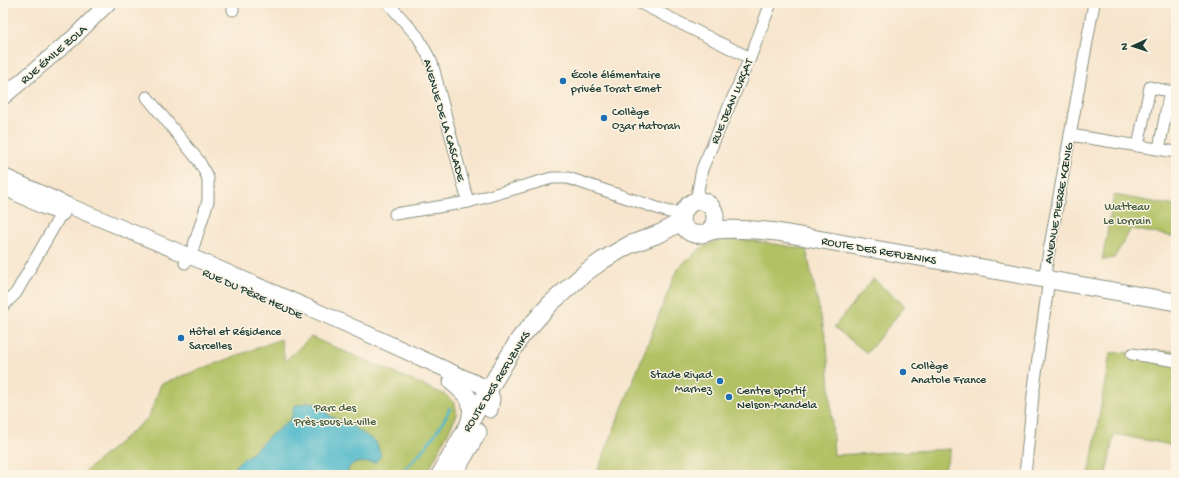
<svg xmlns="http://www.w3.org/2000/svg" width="1179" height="478" viewBox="0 0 1179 478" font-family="'Gochi Hand',sans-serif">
  <rect width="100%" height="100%" fill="#fcf5e5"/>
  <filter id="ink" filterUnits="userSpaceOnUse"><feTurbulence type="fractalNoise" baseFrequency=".025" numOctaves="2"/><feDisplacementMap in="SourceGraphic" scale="8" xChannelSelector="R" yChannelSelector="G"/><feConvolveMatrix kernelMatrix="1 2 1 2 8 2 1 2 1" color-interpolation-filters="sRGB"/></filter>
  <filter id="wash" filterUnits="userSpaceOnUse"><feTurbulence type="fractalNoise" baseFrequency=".012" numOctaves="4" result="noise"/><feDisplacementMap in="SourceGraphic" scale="16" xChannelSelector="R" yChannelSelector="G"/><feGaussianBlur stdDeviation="0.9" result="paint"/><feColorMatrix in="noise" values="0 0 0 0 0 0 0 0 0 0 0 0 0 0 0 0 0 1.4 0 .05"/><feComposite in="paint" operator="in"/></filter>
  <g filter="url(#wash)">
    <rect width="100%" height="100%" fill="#f7e5cd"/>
    <g fill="#b1c163" stroke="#687f4c">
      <polygon points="1114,195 1176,206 1176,237 1131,229 1114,258 1102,260"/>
      <polygon points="748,240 806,249 827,344 834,455 951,449 943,475 596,475 677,269 700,249 716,241"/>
      <polygon points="873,279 905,306 867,353 834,327"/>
      <polygon points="311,337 446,395 455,404 457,415 426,475 81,475 149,417 161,384 281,339 285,361"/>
      <polygon points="1176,351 1176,446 1114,434 1106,475 1089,475 1110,353"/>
    </g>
    <polygon fill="#4cb7c9" stroke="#367a7e" points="309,402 320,405 331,417 346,422 376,442 381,455 376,462 355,463 349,467 347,475 271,475 269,471 263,472 261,475 230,475 239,462 252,453 266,439 291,419 294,406"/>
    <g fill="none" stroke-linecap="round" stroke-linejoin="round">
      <path stroke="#4cb7c9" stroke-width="2.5" d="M399,475c20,-20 39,-40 51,-67"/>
    </g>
  </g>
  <g filter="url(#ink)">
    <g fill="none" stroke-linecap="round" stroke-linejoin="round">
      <defs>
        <g id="minor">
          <polyline points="388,3 418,37 432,63 468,202"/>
          <polyline points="640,3 750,58"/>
          <polyline points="233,10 233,3"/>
          <polyline points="147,97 199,161 208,178 208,201 193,248 185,263"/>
          <polyline points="1070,135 1176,152"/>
          <polyline points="1138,146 1150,87 1176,93"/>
          <polyline points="1159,149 1170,91"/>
          <polyline points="696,201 702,169 750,58 771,3"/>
          <polyline points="395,214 468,202 552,178 568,178 669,212 683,212"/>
          <polyline points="1044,279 1094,3"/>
          <polyline points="3,306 16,293 65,207"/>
          <polyline points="1132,354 1176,361"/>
          <polyline points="1025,475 1033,395 1049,279 1047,273"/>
        </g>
        <g id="secondary">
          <polyline points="3,97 73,38 108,3"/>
          <polyline points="3,176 67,205 201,261 337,320 489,389 492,399 490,410"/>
          <polyline points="6,188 42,206 62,213"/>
        </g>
        <g id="primary">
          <path d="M708,232c20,-18 -7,-44 -22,-24 -3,3 -4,7 -4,11 0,8 6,14 13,15 8,2 13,-3 21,-4 20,-2 41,0 61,2l399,70"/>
          <path d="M452,382c15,13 23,18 18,39"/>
          <polyline points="440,475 489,389 520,338 550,304 585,273 603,260 629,245 661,233 675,225 682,219"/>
          <polyline points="453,475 478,432"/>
        </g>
      </defs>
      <use href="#minor" stroke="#8b9180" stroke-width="13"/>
      <use href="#secondary" stroke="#8b9180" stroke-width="17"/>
      <use href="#primary" stroke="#8b9180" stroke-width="19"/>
      <use href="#minor" stroke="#fff" stroke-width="11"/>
      <use href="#secondary" stroke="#fff" stroke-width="15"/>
      <use href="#primary" stroke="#fff" stroke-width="17"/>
    </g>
  </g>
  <g fill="#1f6fb2" stroke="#fcf5e5" stroke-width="1.5">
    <circle cx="563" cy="81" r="4"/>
    <circle cx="604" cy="118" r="4"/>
    <circle cx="181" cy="338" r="4"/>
    <circle cx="903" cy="372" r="4"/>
    <circle cx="720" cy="381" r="4"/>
    <circle cx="729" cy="397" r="4"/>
  </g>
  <g text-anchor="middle" stroke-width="3" stroke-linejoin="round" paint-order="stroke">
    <g font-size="12" fill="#1f3d34" stroke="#fcf5e5">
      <text transform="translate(53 54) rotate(-41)" y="4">RUE ÉMILE ZOLA</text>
      <text transform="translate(731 101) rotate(-67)" y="4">RUE JEAN LURÇAT</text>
      <text transform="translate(445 120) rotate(74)" y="4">AVENUE DE LA CASCADE</text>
      <text transform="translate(1058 203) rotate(-80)" y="4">AVENUE PIERRE KŒNIG</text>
      <text transform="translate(879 250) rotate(10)" y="4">ROUTE DES REFUZNIKS</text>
      <text transform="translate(253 293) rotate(24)" y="4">RUE DU PÈRE HEUDE</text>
      <text transform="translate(496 381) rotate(-58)" y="4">ROUTE DES REFUZNIKS</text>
    </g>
    <g font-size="12" fill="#1f3d34" stroke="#fcf5e5" text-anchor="start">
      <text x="571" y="78">École élémentaire<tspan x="571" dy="14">privée Torat Emet</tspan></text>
      <text x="612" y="115">Collège<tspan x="612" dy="14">Ozar Hatorah</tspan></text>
      <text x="189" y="335">Hôtel et Résidence<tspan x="189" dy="14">Sarcelles</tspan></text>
      <text x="911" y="369">Collège<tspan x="911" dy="14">Anatole France</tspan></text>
      <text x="712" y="378" text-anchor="end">Stade Riyad<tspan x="712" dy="14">Marhez</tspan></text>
      <text x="737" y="394">Centre sportif<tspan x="737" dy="14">Nelson-Mandela</tspan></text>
    </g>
    <g font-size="12" fill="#445e40" stroke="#fcf5e5">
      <text x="1127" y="210">Watteau<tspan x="1127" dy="14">Le Lorrain</tspan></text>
      <text x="335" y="411">Parc des<tspan x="335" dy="14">Près-sous-la-ville</tspan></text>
    </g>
  </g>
  <rect width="1179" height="478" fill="none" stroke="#fcf5e5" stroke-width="16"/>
  <g transform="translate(1133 46) rotate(267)" stroke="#fcf5e5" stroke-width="3" paint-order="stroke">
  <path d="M0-3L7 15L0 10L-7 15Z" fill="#1f3d34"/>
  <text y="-6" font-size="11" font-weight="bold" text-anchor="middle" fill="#1f3d34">N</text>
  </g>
</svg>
